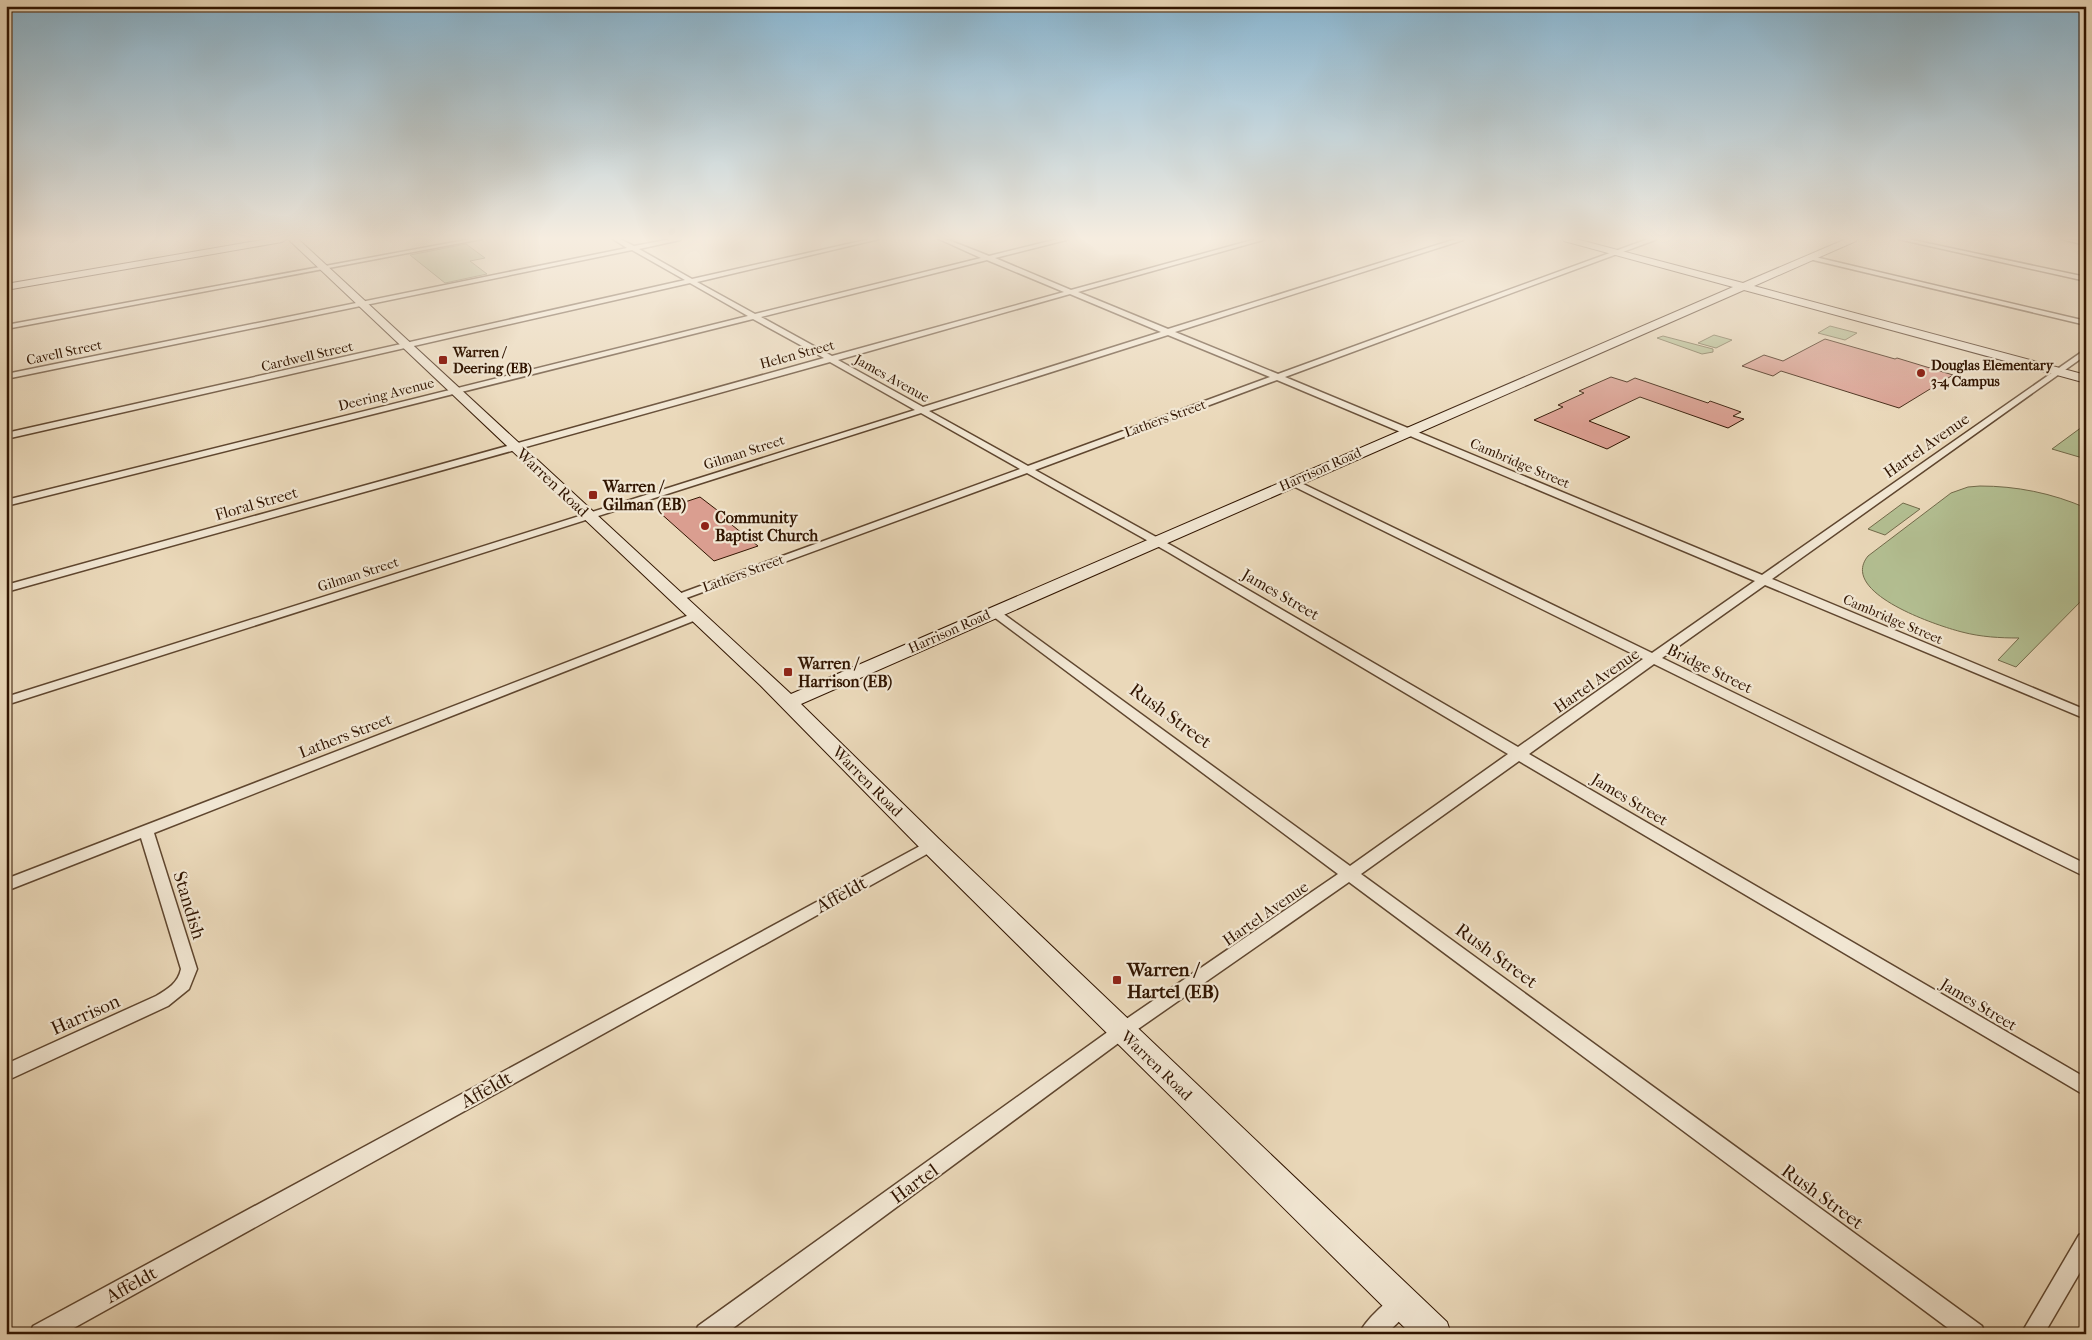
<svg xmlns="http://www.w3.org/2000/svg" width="2092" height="1340" viewBox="0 0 2092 1340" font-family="'IM FELL French Canon',serif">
  <rect width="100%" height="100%" fill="#ead8b9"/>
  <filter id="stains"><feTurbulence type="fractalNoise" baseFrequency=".004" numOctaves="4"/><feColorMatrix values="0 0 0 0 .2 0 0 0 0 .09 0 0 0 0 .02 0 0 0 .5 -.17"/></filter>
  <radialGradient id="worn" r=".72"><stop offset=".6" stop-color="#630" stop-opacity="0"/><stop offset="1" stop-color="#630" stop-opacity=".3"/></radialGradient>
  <g fill="#b3bf92" stroke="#726a4a">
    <polygon points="466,244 485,258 470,261 487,274 445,283 410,255"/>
    <polygon points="1830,326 1857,333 1845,340 1818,333"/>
    <polygon points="1714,335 1732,340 1716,348 1698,343"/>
    <polygon points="1663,336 1713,349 1713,352 1702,354 1657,338"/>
    <polygon points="2086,424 2086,459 2052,449"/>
    <path d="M1980,486c36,0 72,7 106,22v88l-70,71 -18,-7 21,-22c-19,0 -38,-1 -57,-6 -24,-6 -124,-39 -94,-76l83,-63 17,-6z"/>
    <polygon points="1903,503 1920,509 1885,535 1868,529"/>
  </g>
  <g fill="#da9e90" stroke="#311501">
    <polygon points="1825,339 1895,359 1897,358 1953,375 1899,408 1781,371 1773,376 1742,366 1764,355 1783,361"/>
    <polygon points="1611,377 1627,382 1635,378 1708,403 1710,401 1741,412 1733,416 1744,419 1728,428 1640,397 1589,421 1630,437 1607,449 1534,420 1563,407 1558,405 1584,393 1579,391"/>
    <polygon points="700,497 730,520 727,521 758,546 714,561 658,511"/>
  </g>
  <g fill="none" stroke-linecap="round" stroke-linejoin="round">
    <defs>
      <g id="street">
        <polygon points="471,239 482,239 6,329 6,325"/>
        <path d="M613,239h7l14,7 37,-7h10l-1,1 -41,9 53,30 178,-40h9l-182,43 58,32 226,-56 -42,-19h7l43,17 69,-17h9l-1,1 -71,18 76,32 185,-51h8l-1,1 -185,52 90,37 288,-90h8l-1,1 -288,92 103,42 370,-135h8l-1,1 -370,137 477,198 324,-226v6l-314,224 314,131v9l-321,-134 -103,73 424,206v13l-432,-213 -125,90 557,324v18l-567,-335 -158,113 621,452 3,8h-29l-607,-452 -221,154 -403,298h-30l3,-8 418,-300 222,-152 -348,-260 -2,-2 2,-2h8l352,256 158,-112 -340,-202 -141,-79 -346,127h-8l-2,-2 2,-2 347,-127 -99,-56 -915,292v-8l909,-287 -85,-48 -824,230v-7l818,-227 -71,-39 -747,187v-6l742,-184 -58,-33 -684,156v-6l679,-153 -53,-30 -626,129v-5l621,-126zM987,260l77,32 -232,64 -71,-39zM1070,294l91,38 -238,75 -85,-47zM1168,335l102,42 -242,89 -99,-55zM1277,380l478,201 -103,72 -357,-173h-6v4l354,175 -125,88 -342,-199 -141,-78z"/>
        <polygon points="1898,239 1908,239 2086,277 2086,281"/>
        <polygon points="2061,239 2086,241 2086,245"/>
        <polygon points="1811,256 2086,321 2086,325 1809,259 1809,257"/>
        <path d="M697,612l4,2 2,2 -2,2 -547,215 43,136 -8,20 -21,17 -162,75v-17l150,-68c12,-7 22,-13 25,-27l-40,-131 -135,53v-12z"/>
        <polygon points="931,840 936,841 938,845 936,849 63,1334 30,1334 33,1326"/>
        <polygon points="2086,1232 2086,1262 2044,1334 2021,1334 2079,1235"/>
        <path d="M1403,1291l8,3 3,8 -3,8 -25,24h-27c6,-14 31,-37 44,-43z"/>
      </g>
      <g id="secondary">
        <polygon points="268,239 287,239 282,242 6,290 6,284"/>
        <polygon points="288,239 298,239 791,694 1733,287 1564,241 1563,239 1576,239 1743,283 1846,239 1857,239 1856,241 1754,286 2086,375 2086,383 1744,290 801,704 939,839 1447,1322 1451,1334 1411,1334 923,851 760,685"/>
      </g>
    </defs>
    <use href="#street" stroke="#5f462f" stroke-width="3"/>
    <use href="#secondary" stroke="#311501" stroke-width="2"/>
    <use href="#street" fill="#f1e6d2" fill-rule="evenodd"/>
    <use href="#secondary" fill="#f1e6d2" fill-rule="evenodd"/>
  </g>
  <linearGradient id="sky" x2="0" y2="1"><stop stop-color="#88b6d2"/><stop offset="0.56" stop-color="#f6ede0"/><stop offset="1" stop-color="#f6ede0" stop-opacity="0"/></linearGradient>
  <rect width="2092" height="426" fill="url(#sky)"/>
  <g fill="#8f2418" stroke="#f1e6d2" stroke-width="2">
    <rect x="438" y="355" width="10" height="10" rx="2.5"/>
    <circle cx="1921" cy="373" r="5"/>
    <rect x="588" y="490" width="10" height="10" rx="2.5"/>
    <circle cx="705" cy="526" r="5"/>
    <rect x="783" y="667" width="10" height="10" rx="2.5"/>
    <rect x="1112" y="975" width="10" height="10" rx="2.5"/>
  </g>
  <g text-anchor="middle" stroke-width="4.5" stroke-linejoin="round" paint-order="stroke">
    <g font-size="14" fill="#311501" stroke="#f1e6d2">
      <text transform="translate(64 352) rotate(-12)" y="5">Cavell Street</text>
      <text transform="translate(797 354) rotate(-15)" y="5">Helen Street</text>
      <text transform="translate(307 356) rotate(-13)" y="5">Cardwell Street</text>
      <text transform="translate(892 378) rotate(29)" y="5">James Avenue</text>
      <text transform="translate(386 394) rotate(-14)" y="5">Deering Avenue</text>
      <text transform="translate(1165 418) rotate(-20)" y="5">Lathers Street</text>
      <text transform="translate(744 452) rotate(-18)" y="5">Gilman Street</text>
      <text transform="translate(1520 463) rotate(23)" y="5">Cambridge Street</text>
      <text transform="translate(1320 469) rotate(-24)" y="5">Harrison Road</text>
      <text transform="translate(743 573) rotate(-20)" y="5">Lathers Street</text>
      <text transform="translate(358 574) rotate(-18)" y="5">Gilman Street</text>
      <text transform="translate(1893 619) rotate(23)" y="5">Cambridge Street</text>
      <text transform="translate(949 631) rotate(-24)" y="5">Harrison Road</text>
    </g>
    <g font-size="14" font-weight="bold" fill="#311501" stroke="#f1e6d2" text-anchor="start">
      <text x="453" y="357">Warren /<tspan x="453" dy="16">Deering (EB)</tspan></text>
      <text x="1931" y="370">Douglas Elementary<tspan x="1931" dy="16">3-4 Campus</tspan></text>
    </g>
    <g font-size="16" fill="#311501" stroke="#f1e6d2">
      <text transform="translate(1926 445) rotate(-35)" y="6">Hartel Avenue</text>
      <text transform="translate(553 482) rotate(43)" y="6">Warren Road</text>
      <text transform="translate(256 503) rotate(-16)" y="6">Floral Street</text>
      <text transform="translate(1281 594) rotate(30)" y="6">James Street</text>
      <text transform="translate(1710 668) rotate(26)" y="6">Bridge Street</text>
      <text transform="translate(1596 680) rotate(-35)" y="6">Hartel Avenue</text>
      <text transform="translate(345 735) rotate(-21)" y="6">Lathers Street</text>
      <text transform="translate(868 781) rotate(45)" y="6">Warren Road</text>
      <text transform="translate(1630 799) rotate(31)" y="6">James Street</text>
      <text transform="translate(1265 913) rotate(-35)" y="6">Hartel Avenue</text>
      <text transform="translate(1979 1004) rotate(31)" y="6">James Street</text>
      <text transform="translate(1157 1065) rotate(44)" y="6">Warren Road</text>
    </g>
    <g font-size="16" font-weight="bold" fill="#311501" stroke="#f1e6d2" text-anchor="start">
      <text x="603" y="492">Warren /<tspan x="603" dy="18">Gilman (EB)</tspan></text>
      <text x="715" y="523">Community<tspan x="715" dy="18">Baptist Church</tspan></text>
      <text x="798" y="669">Warren /<tspan x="798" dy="18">Harrison (EB)</tspan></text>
    </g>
    <g font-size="19" fill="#311501" stroke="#f1e6d2">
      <text transform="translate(1171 715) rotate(36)" y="7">Rush Street</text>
      <text transform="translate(841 894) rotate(-29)" y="7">Affeldt</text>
      <text transform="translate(190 905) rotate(73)" y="7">Standish</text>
      <text transform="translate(1497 955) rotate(36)" y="7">Rush Street</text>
      <text transform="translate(85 1014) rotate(-24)" y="7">Harrison</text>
      <text transform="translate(486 1089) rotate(-29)" y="7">Affeldt</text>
      <text transform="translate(914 1183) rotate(-36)" y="7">Hartel</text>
      <text transform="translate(1823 1196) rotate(36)" y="7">Rush Street</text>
      <text transform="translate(131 1284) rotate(-29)" y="7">Affeldt</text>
    </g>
    <g font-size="19" font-weight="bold" fill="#311501" stroke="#f1e6d2" text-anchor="start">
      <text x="1127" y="976">Warren /<tspan x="1127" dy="22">Hartel (EB)</tspan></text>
    </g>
  </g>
  <rect width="2092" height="1340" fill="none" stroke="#ead8b9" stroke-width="25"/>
  <rect x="8" y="8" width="2077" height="1325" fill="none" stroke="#311501" stroke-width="2.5"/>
  <rect x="12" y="12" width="2067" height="1315" fill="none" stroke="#311501"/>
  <rect width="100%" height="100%" filter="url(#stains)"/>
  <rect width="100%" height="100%" fill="url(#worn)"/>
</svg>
